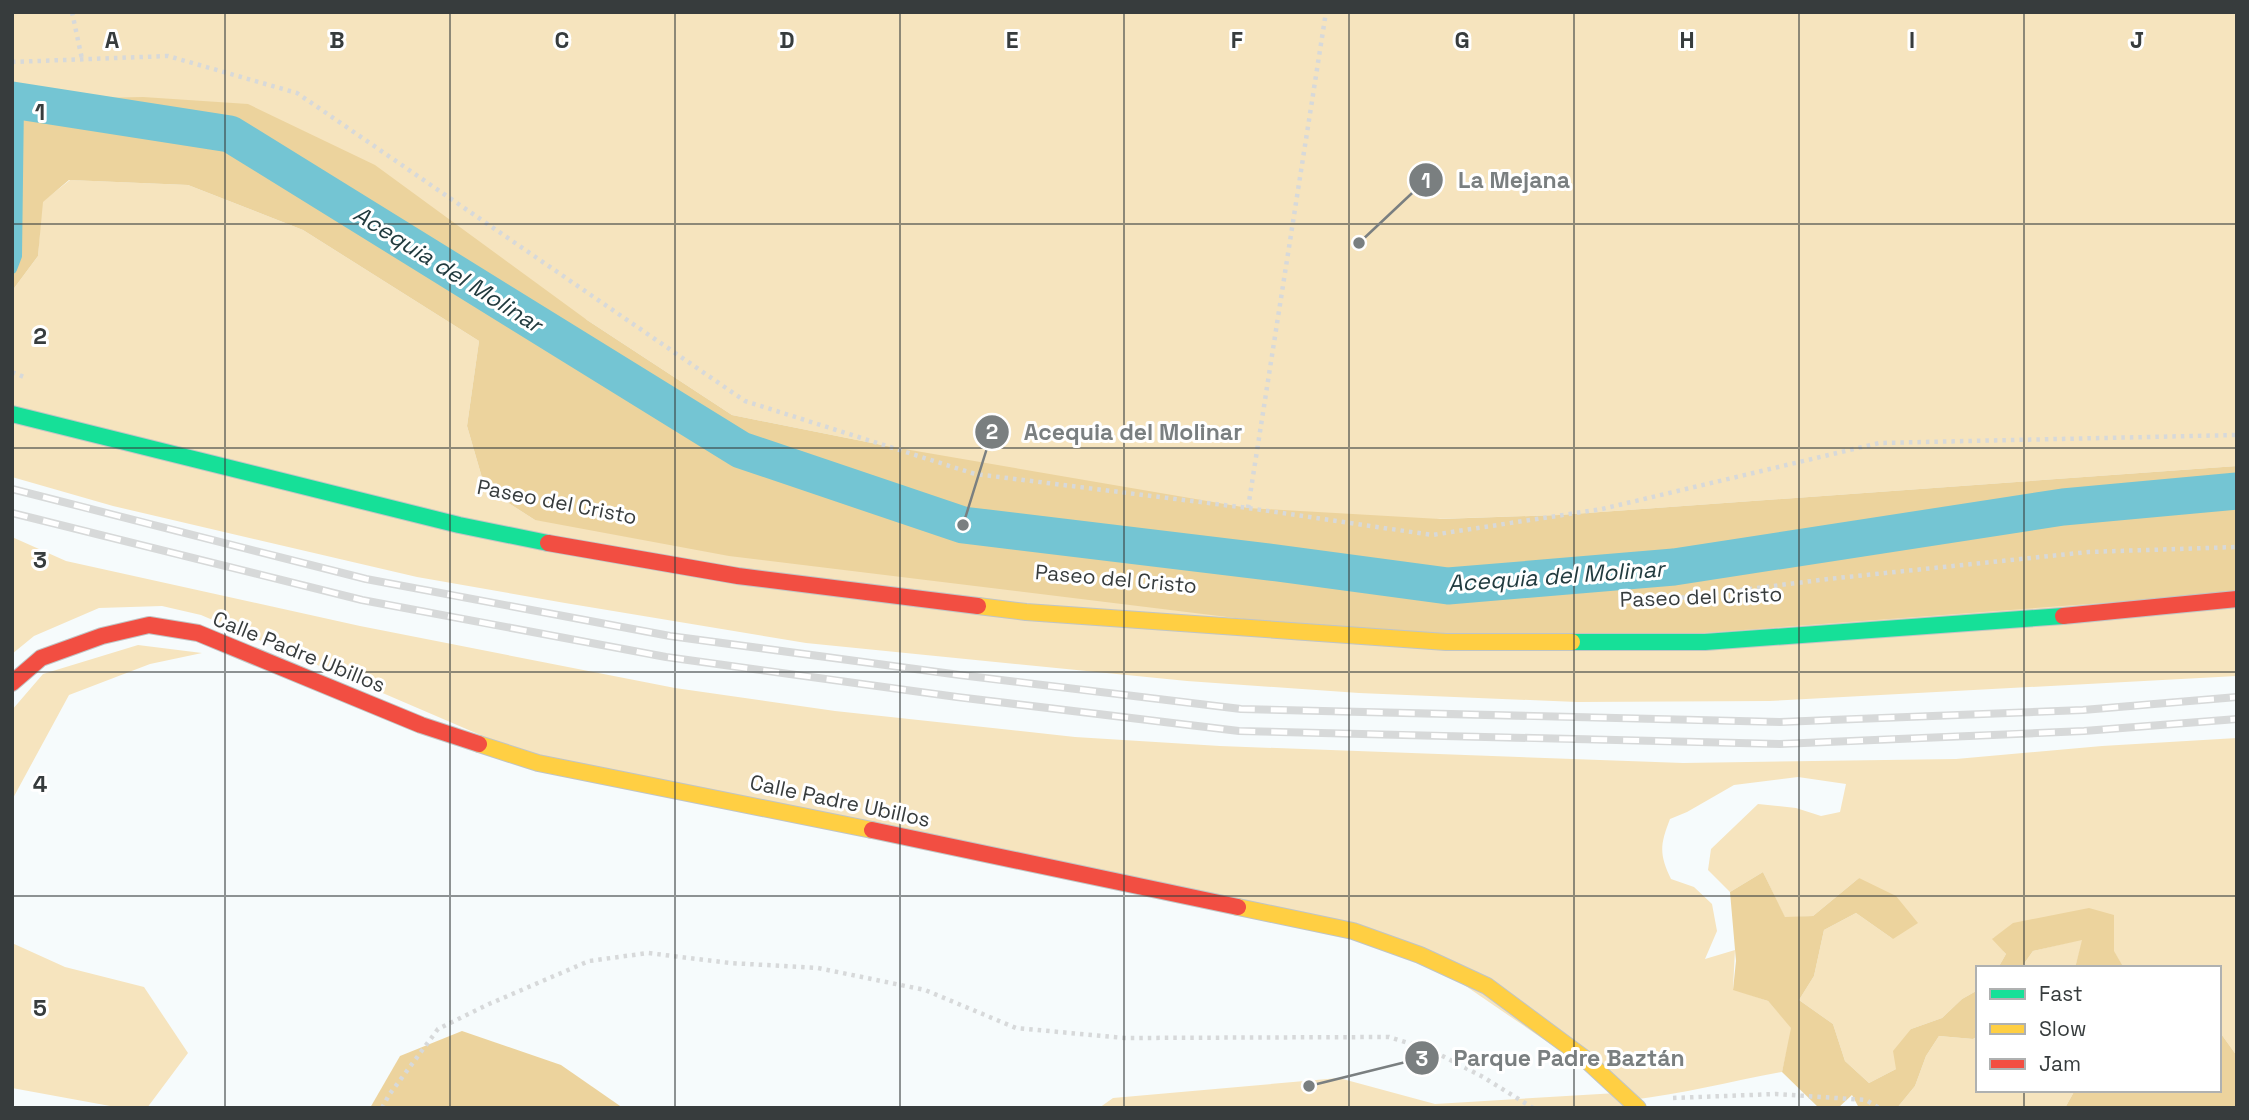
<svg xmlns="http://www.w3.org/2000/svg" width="2249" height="1120" viewBox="0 0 2249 1120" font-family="'Space Grotesk',sans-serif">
  <rect width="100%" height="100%" fill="#f6fbfc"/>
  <g fill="#f6e4be">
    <polygon points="12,12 2237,12 2237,466 1559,515 1228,526 887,446 732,415 587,320 42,105 12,100"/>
    <polygon points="70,180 188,185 303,230 479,341 467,426 485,488 535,520 2237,593 2237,676 1769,701 1577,702 1359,693 1187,681 806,643 565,603 417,577 113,506 12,477 12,291 38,256 42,202"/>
    <path d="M12,537l54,24 294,65 315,62 160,23 240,26 145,9 463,17 273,-4 146,-13 135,-8v318l-18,-25v-63h-95l-10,-16v-37l-121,23 13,16 -8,14h-20v22l-16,9 -20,19 -31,11 -15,40 -27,14 -24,-22 -12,-37 -34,-24 15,-24 10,-46 32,-17 37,26 -34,-61 -46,38 -28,2 -22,-46 -33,20 -22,-22 3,-21 47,-45 38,4 25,8 19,-4 6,-28 -48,-7 -64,8 -47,27 -17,7c-10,26 -11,35 1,60l23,8 18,17 5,27 -12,28 30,-9 -2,39 35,12 24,27 -10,44c-50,9 -99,22 -150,28l-216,-148 -875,-191 -340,-146 -39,-9 -63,2 -65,28 -22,18z"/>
    <polygon points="138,645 202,653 150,664 69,695 12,800 12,710 43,674"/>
    <polygon points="2083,939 2075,968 2021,968 2033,951"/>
    <polygon points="12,943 65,967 144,987 188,1053 147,1108 121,1108 12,1088"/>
    <polygon points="1939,1036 1973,1039 1978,1036 1978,1090 2075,1090 2065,1108 1897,1108 1915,1086 1926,1056"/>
    <polygon points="1339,1078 1435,1104 1617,1093 1633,1108 1099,1108 1113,1098"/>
  </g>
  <g fill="#ecd39d">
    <polygon points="143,97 248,104 375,165 587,320 732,415 887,446 1248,508 1440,519 1559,515 2237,466 2237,593 1489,649 729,556 535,520 485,488 467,426 479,341 303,230 188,185 69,180 43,202 38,256 12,291 12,100"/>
    <polygon points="1763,872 1785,917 1813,916 1859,878 1896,896 1918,923 1893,939 1856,913 1824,930 1814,976 1799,1000 1833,1024 1845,1061 1869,1083 1896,1069 1893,1051 1911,1029 1942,1018 1962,999 1978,990 1978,1036 1973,1039 1939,1036 1926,1056 1915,1086 1897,1108 1859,1108 1852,1095 1838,1108 1819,1108 1782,1072 1791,1028 1768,1001 1733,990 1736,961 1730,892"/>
    <polygon points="2089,908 2114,915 2114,951 2124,968 2075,968 2082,940 2033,951 2021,968 1998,968 2006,954 1992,939 2013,923"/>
    <polygon points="462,1031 561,1065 623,1108 370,1108 400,1056"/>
    <polygon points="2219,1031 2237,1056 2237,1108 2065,1108 2075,1090 2219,1090"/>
  </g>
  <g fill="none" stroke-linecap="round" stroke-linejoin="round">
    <polyline stroke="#74c5d3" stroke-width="10" points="12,269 17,256 19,101"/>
    <polyline stroke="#74c5d3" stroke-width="37" points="12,100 230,134 741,450 963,525 1277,563 1448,586 1674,567 2063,507 2237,491"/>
    <defs>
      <g id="fast">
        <polyline points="12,414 459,525 548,543"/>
        <polyline points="1572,642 1705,642 2063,616"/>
      </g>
      <g id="slow">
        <polyline points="978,606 1026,612 1446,642 1572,642"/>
        <polyline points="479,744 538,763 872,830"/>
        <polyline points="1238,907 1353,931 1420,955 1487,986 1584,1058 1638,1108"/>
      </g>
      <g id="jam">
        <polyline points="548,543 738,576 978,606"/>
        <polyline points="2063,616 2237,599"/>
        <polyline points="12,683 41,658 102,636 149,625 198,633 421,725 479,744"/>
        <polyline points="872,830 1238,907"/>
      </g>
    </defs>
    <use href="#fast" stroke="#c0c5c5" stroke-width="18"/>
    <use href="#slow" stroke="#c0c5c5" stroke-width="18"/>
    <use href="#jam" stroke="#c0c5c5" stroke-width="18"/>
    <g stroke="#d7d9da" stroke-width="4.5" stroke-dasharray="3.5 5" stroke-linecap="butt">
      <polyline points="72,12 82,59"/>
      <polyline points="12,62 168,56 297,93 745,401 975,474 1248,508 1432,535 1602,509 1879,443 2237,435"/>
      <polyline points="12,372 24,377"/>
      <polyline points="1248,508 1326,12"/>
      <polyline points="1639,603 1828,579 2088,552 2237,547"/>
      <polyline points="1673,1098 1776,1094 1866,1100 1879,1108"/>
      <polyline points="382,1108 389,1095 438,1029 489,1004 589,961 648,953 730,963 818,968 925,990 1016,1028 1124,1038 1389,1037 1431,1050 1483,1077 1533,1108"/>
    </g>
    <use href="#fast" stroke="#16e098" stroke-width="16"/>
    <use href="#slow" stroke="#ffcf43" stroke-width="16"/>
    <use href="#jam" stroke="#f24e42" stroke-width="16"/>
    <defs>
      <g id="rail">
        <polyline points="12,489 366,579 670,636 960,675 1241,709 1780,722 2083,710 2237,697"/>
        <polyline points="12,513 362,600 666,657 957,697 1239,731 1780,744 2084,731 2237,719"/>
      </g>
    </defs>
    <use href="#rail" stroke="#d7d9d9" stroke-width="8"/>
    <use href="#rail" stroke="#fff" stroke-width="5" stroke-dasharray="16" stroke-linecap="butt"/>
  </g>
  <path fill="none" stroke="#373c3d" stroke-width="2" stroke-opacity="0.55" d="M225,12v1096M450,12v1096M675,12v1096M900,12v1096M1124,12v1096M1349,12v1096M1574,12v1096M1799,12v1096M2024,12v956M12,224h2225M12,448h2225M12,672h2225M12,896h2225M2024,1090v18"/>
  <g text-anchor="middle" stroke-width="6" stroke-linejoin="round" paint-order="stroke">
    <g font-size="21" fill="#373c3d" stroke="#fff">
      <text transform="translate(557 502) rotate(11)" y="7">Paseo del Cristo</text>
      <text transform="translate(1116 579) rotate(5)" y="7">Paseo del Cristo</text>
      <text transform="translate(1701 597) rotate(-2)" y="7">Paseo del Cristo</text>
      <text transform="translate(299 652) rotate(22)" y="7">Calle Padre Ubillos</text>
      <text transform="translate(840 801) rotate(12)" y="7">Calle Padre Ubillos</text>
    </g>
    <g font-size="23" font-style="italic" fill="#223b3f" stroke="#fff">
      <text transform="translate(448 269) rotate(32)" y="8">Acequia del Molinar</text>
      <text transform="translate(1556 576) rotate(-4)" y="8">Acequia del Molinar</text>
    </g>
  </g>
  <g font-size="23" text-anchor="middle" font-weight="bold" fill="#373c3d" stroke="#fff" stroke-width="6" stroke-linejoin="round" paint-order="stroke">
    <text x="112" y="48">A</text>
    <text x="337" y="48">B</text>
    <text x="562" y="48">C</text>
    <text x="787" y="48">D</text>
    <text x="1012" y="48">E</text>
    <text x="1237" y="48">F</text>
    <text x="1462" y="48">G</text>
    <text x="1687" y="48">H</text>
    <text x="1912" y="48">I</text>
    <text x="2137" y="48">J</text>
    <text x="40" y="120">1</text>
    <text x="40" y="344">2</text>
    <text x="40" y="568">3</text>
    <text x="40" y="792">4</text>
    <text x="40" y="1016">5</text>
  </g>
  <path fill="none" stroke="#7a7f80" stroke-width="2.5" d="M1359 243L1426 180M963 525L992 432M1309 1086L1422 1058"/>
  <g fill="#7a7f80" stroke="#fff" stroke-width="2.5">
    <circle cx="1359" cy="243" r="7"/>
    <circle cx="963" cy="525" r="7"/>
    <circle cx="1309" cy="1086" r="7"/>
    <circle cx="1426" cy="180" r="18"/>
    <circle cx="992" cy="432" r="18"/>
    <circle cx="1422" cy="1058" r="18"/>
  </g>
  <g font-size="21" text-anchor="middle" font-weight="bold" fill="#fff">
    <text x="1426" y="188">1</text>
    <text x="992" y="439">2</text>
    <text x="1422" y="1066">3</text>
  </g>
  <g font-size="23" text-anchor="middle" font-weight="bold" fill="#7a7f80" stroke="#fff" stroke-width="6" stroke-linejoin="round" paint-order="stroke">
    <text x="1514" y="188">La Mejana</text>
    <text x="1133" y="440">Acequia del Molinar</text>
    <text x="1569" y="1066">Parque Padre Baztán</text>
  </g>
  <rect width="2249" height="1120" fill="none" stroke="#373c3d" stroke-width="28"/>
  <rect x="1976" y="966" width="245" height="126" fill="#ffffff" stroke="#afb1b1" stroke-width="2"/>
  <rect x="1990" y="989" width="35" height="10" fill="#16e098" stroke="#afb1b1" stroke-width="2"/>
  <text x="2039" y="1001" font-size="21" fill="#373c3d">Fast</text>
  <rect x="1990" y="1024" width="35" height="10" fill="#ffcf43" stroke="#afb1b1" stroke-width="2"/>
  <text x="2039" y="1036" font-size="21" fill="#373c3d">Slow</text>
  <rect x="1990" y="1059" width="35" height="10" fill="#f24e42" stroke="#afb1b1" stroke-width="2"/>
  <text x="2039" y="1071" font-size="21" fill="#373c3d">Jam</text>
</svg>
